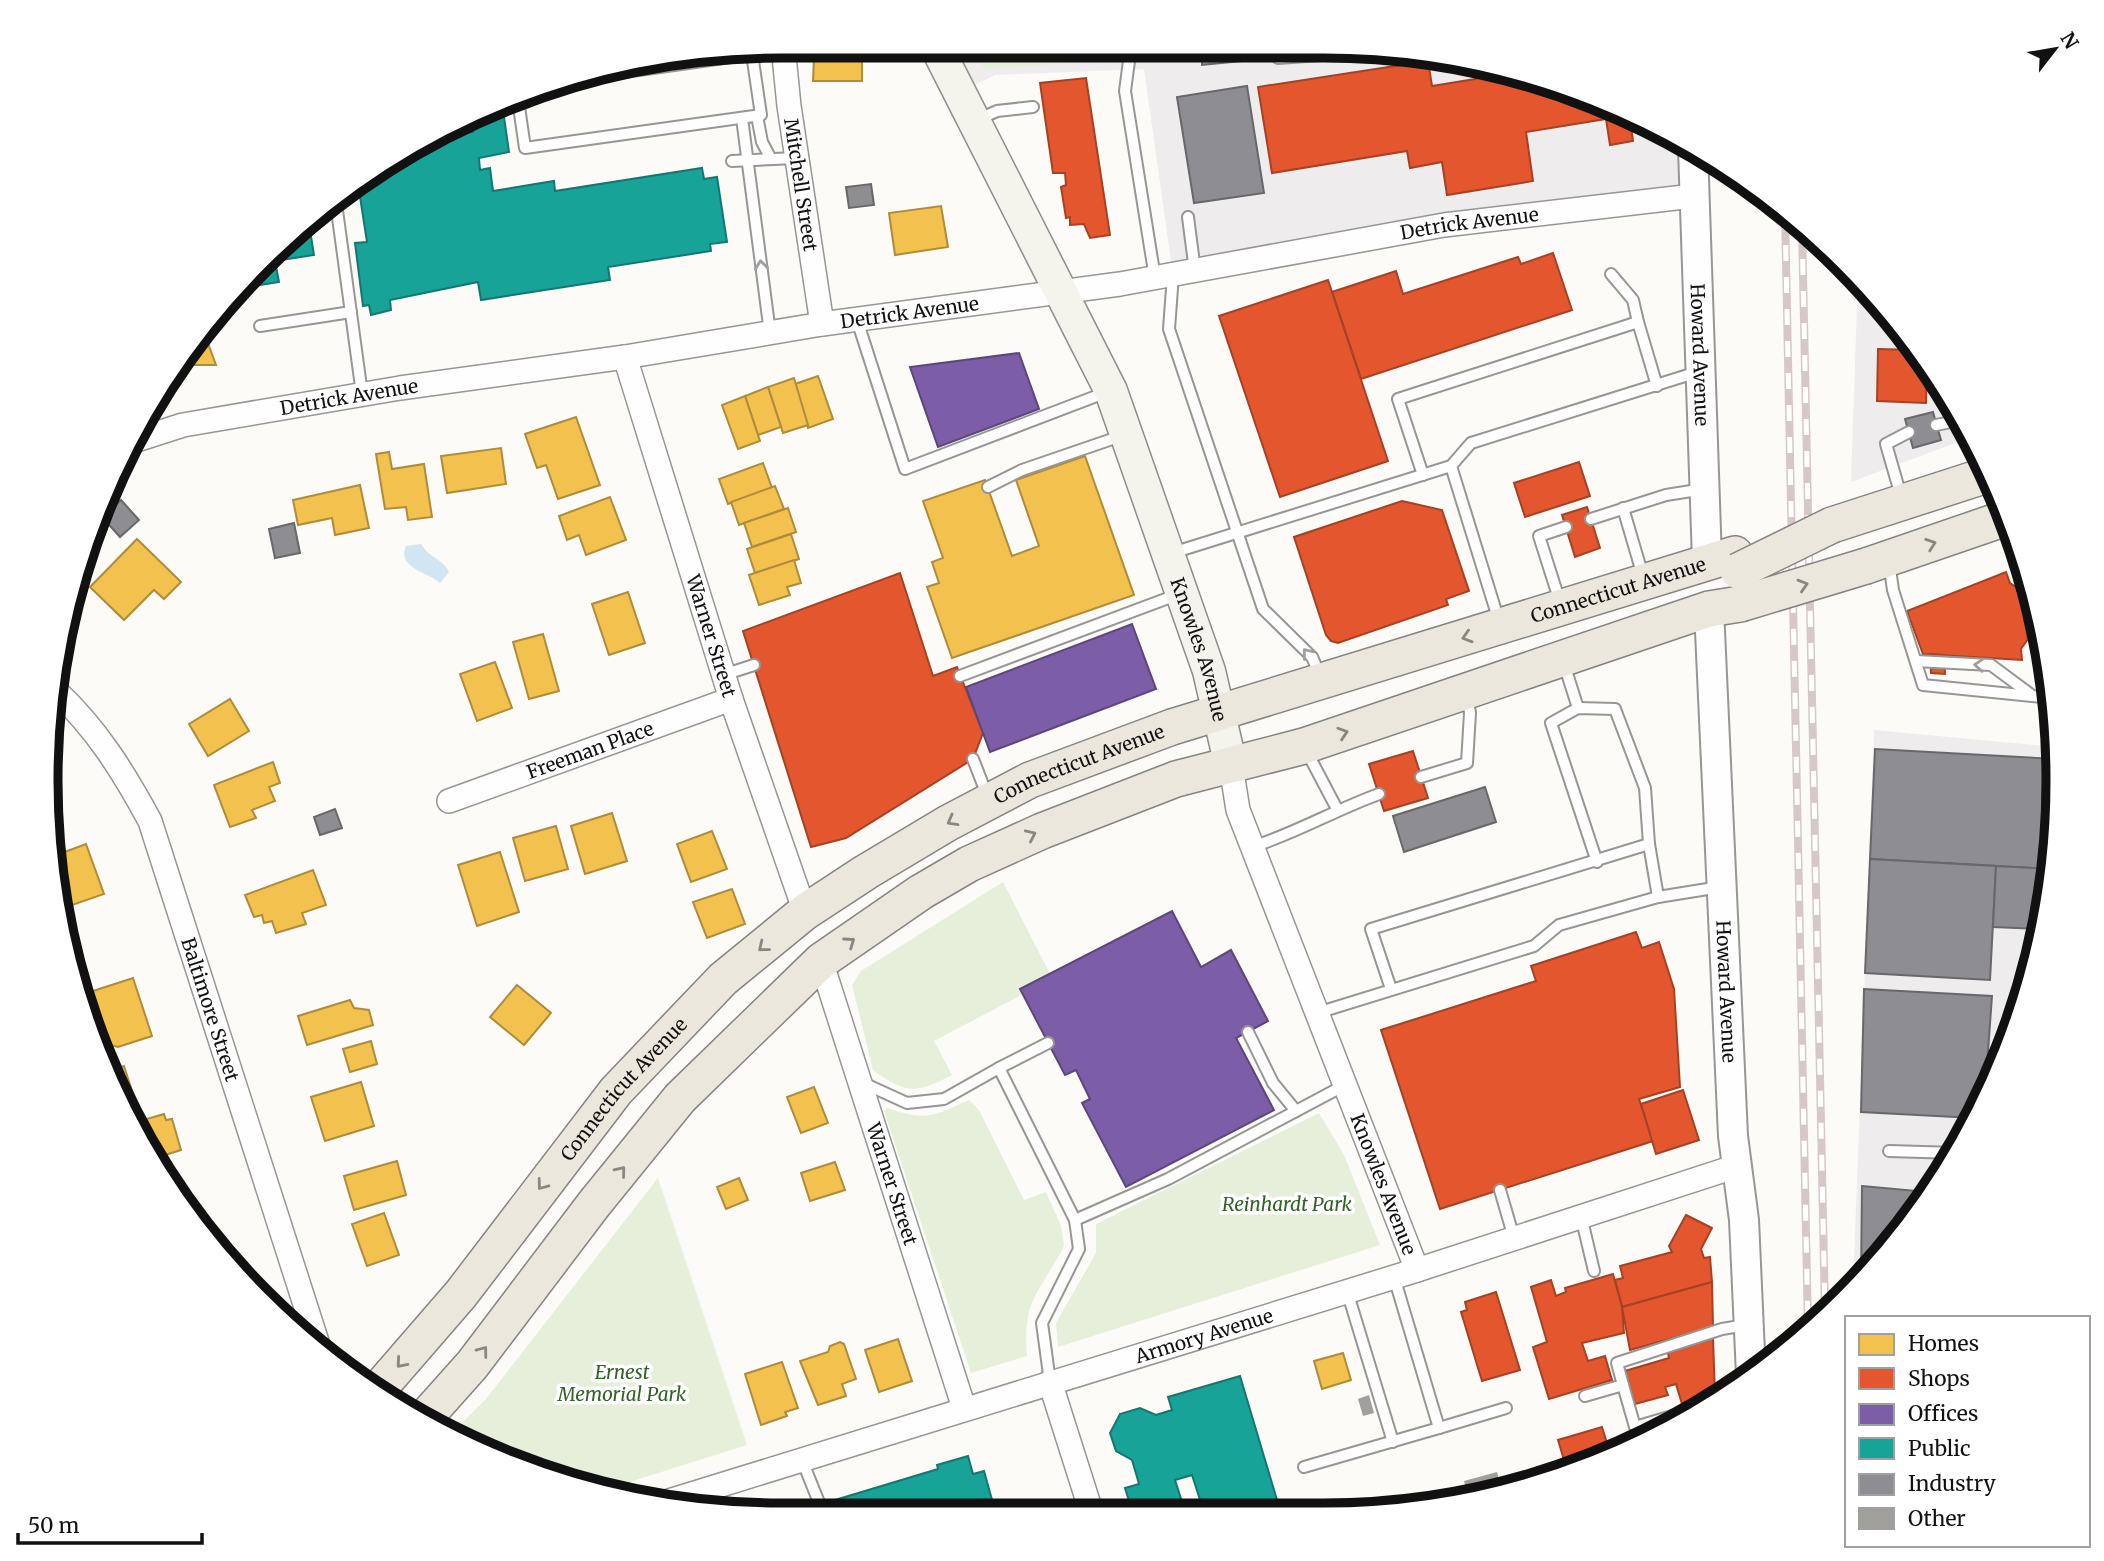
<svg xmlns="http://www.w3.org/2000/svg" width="2104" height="1561" viewBox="0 0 2104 1561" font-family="Merriweather,serif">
  <rect width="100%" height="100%" fill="#fcfbf7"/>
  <g fill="#efecee">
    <polygon points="936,46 1371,47 1513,70 1605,102 1693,149 1693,196 1173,275 1144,69 995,75 960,92"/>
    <polygon points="1858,277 1907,333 1971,437 1851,482"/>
    <polygon points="1874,730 2056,747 2052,877 2019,1017 1960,1148 1876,1265 1853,1287"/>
  </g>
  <g fill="#e6efda">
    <polygon points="973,46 1194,47 1194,55 984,69"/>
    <path d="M1003,882l47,92 -27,20 -89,47 18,34c-37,19 -46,19 -79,-5l-21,-85 9,-14z"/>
    <path d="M969,1100l10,10 45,90 22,-8 15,34 3,20c-24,47 -42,52 -37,110l-56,17 -87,-262 3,-3c39,13 45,9 82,-8z"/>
    <polygon points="1319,1113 1344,1155 1380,1245 1058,1347 1056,1323 1096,1253 1096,1224"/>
    <polygon points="658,1178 747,1445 607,1489 545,1477 451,1434 486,1399"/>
  </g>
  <path fill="#d1e6f2" d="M421,544c7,13 21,14 28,28l-9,11c-10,-10 -44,-15 -34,-37z"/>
  <g fill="#f2c14e" stroke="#ae8c3c" stroke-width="2">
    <polygon points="813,46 862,46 862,58 814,58"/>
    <polygon points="814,58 862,58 862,81 813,81"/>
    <polygon points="941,206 948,247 895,255 889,213"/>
    <polygon points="202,327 216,365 183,365 181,359"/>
    <polygon points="818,376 833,419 808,428 795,384"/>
    <polygon points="794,378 808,425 783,433 768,387"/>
    <polygon points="768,387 781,427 758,435 745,396"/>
    <polygon points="745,396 760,441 738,449 722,405"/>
    <polygon points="576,417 600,485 558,499 546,465 537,468 525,434"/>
    <polygon points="501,448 506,484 447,493 441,456"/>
    <polygon points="389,452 392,469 424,464 432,517 408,520 406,507 385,509 376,454"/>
    <polygon points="1085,456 1134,595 952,658 927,587 939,583 932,562 943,558 923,501 985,480 1012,556 1039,546 1016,480"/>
    <polygon points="763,463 772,488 728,504 719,479"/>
    <polygon points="360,485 369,528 335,535 332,518 298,525 293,500"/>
    <polygon points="775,486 784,509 739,525 731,502"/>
    <polygon points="610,497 626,540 586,555 579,535 567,540 559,516"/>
    <polygon points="788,508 796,532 752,547 744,523"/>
    <polygon points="791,534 799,559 755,573 747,549"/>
    <polygon points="137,539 181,582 164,599 154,590 124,620 90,587"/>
    <polygon points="794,560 801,583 787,587 790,595 759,605 749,575"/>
    <polygon points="628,592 645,643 609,655 592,604"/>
    <polygon points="543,634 559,691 529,699 513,642"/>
    <polygon points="495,662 512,708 477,721 460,674"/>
    <polygon points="230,699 249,731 208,756 189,724"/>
    <polygon points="273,762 280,783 269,787 275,801 252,810 256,818 230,827 214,785"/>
    <polygon points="612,813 627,861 585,874 571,826"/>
    <polygon points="556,826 568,869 525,881 513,838"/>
    <polygon points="712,831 727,869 691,882 677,844"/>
    <polygon points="86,844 104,894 58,910 51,857"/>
    <polygon points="500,852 519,912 477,926 458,865"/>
    <polygon points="313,870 326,905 302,913 306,924 276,933 272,921 264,923 262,915 254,917 245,895"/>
    <polygon points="732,889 745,924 707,938 693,902"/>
    <polygon points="133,978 152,1036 118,1047 103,1043 96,1045 84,1005 96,1002 93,991"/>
    <polygon points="517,985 551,1013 524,1045 490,1017"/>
    <polygon points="350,1000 354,1008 369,1010 373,1025 307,1045 298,1016"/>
    <polygon points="371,1041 377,1064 350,1072 343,1049"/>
    <polygon points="124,1066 134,1097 124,1100 107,1071"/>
    <polygon points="361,1082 374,1126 325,1141 311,1097"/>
    <polygon points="814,1087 828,1123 801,1133 787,1097"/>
    <polygon points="164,1114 166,1120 172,1119 181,1150 165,1155 168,1164 161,1166 136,1122"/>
    <polygon points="397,1161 406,1195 354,1210 344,1176"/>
    <polygon points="835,1162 845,1190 810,1201 801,1173"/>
    <polygon points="739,1178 748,1200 726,1209 717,1187"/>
    <polygon points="384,1213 399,1255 367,1266 352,1224"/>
    <polygon points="898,1339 912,1381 879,1392 865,1350"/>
    <polygon points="840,1342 844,1344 856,1379 842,1384 846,1396 818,1405 800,1361 828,1352 830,1346"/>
    <polygon points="1343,1353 1351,1380 1322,1389 1314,1361"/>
    <polygon points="782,1362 798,1408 785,1412 787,1416 761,1425 745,1374"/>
  </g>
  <g fill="#e4572e" stroke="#a54225" stroke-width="2">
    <polygon points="1428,61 1432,86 1518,72 1605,102 1629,114 1633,141 1610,145 1606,119 1526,132 1533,181 1447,195 1442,162 1410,168 1407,151 1272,173 1258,87"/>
    <polygon points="1086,78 1110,235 1090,238 1084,224 1070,225 1070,217 1066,218 1061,187 1066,185 1065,173 1053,173 1040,83"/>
    <polygon points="1553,253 1572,310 1361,379 1332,292 1396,271 1403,294 1518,257 1521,264"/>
    <polygon points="1328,280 1388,461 1280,497 1219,316"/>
    <polygon points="1878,349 1917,350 1927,366 1926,403 1877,401"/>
    <polygon points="1579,462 1590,496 1525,517 1514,483"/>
    <polygon points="1402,501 1442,510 1469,591 1446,599 1448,605 1338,643 1331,641 1326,635 1294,537"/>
    <polygon points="1587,507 1600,548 1575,557 1562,515"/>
    <polygon points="2006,572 2010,583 2019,589 2028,639 2021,649 2022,660 1923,654 1907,611"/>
    <polygon points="900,573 933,676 957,667 983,733 973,759 846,838 811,847 743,631"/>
    <polygon points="2032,587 2041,636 2028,639 2019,589"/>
    <polygon points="1930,654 1944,655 1945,674 1931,673"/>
    <polygon points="1413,751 1428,798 1384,811 1369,764"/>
    <polygon points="1636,932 1642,948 1659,942 1674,989 1680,1087 1639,1099 1653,1141 1440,1209 1381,1030 1536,981 1531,966"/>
    <polygon points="1683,1090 1699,1140 1656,1154 1641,1104"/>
    <polygon points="1686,1215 1712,1228 1701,1249 1704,1258 1710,1257 1712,1282 1622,1307 1615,1280 1623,1278 1620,1266 1672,1252 1669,1246"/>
    <polygon points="1613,1274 1622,1307 1624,1333 1582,1343 1588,1361 1605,1356 1612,1380 1549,1399 1533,1347 1547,1342 1531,1287 1551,1280 1556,1296 1566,1292 1565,1288"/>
    <polygon points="1712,1282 1713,1327 1630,1350 1622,1307"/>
    <polygon points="1496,1292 1520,1370 1482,1381 1461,1312 1467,1310 1465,1302"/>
    <polygon points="1713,1338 1715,1395 1682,1404 1676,1384 1665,1387 1668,1395 1635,1404 1625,1371 1669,1358 1668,1353"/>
    <polygon points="1602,1427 1611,1456 1567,1470 1558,1440"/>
  </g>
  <g fill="#7b5ea7" stroke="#5b477a" stroke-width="2">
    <polygon points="1019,353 1039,409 938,447 910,367"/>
    <polygon points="1132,624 1156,689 990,752 966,687"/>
    <polygon points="1172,911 1201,967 1231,950 1268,1021 1236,1038 1274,1110 1126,1187 1082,1103 1090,1099 1076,1070 1065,1075 1020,989"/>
  </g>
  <g fill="#17a398" stroke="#157770" stroke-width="2" fill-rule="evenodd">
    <polygon points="503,110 509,152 479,158 480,170 490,168 493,191 554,181 555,191 702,168 704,179 717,177 727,242 710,244 711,251 608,267 610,280 481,300 478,282 390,300 391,310 371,315 369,305 363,306 355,243 367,242 359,190 352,190 413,144 473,132 472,120"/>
    <polygon points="309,224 314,255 275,261 279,282 236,289 260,261"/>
    <path d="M1240,1376l40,134 -148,1 -7,-23 14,-4 -2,-7 -5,-17 -16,-9 -6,-18 10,-19 20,-6 16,7 16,-5 -4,-13zM1192,1475l9,28 -17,5 -9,-28z"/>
    <polygon points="968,1456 973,1474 984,1471 994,1507 985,1512 810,1513 836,1506 835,1500 938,1469 937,1465"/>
  </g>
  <g fill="#8d8d92" stroke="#68686b" stroke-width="2">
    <polygon points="1202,47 1252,47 1252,60 1202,65"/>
    <polygon points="1247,86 1264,193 1194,203 1177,97"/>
    <polygon points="871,184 874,205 849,208 846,187"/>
    <polygon points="1933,412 1941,440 1913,448 1905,419"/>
    <polygon points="121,500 139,520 120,537 102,517"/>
    <polygon points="294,523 300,553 275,558 269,529"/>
    <polygon points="1875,749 2056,759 2052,869 1870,859"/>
    <polygon points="1485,787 1496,822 1404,852 1393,816"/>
    <polygon points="335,809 342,828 320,835 314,817"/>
    <polygon points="1870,859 1996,866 1990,980 1865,973"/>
    <polygon points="1996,866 2052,869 2040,929 1993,927"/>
    <polygon points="1864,989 1992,996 1985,1093 1974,1118 1861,1112"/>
    <polygon points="1862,1186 1928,1192 1876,1265 1861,1279"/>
  </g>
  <g fill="#a09f9c">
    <polygon points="1369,1395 1374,1413 1363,1416 1358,1399"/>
    <polygon points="1497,1472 1501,1487 1468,1496 1464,1481"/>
  </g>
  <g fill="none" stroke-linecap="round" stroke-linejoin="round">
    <defs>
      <g id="service">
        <polyline points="1131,46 1125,91 1155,278"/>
        <polyline points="1278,58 1391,50"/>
        <polyline points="518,100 525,148 761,115 752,54 568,80"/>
        <polyline points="757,116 762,142 771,159"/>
        <polyline points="742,118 770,333"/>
        <polyline points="977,120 997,111 1033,107"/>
        <polyline points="732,161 796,158"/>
        <polyline points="336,203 362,394"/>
        <polyline points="1188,217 1195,271"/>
        <polyline points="1611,274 1633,300 1638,322"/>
        <polyline points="1173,275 1169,329 1263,609 1312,657 1320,675"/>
        <polyline points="857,320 905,469 1107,392"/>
        <polyline points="260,326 351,312"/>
        <polyline points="1936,425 1961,420"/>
        <polyline points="1965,428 1983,470"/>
        <polyline points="1451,466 1499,621"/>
        <polyline points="1423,475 1398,399 1638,322 1657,386"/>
        <polyline points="988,487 1022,470 1124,435"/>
        <polyline points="1901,496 1886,444 1909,432"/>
        <polyline points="1623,508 1643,576"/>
        <polyline points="1591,519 1666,495 1704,489"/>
        <polyline points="1172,553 1451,466 1471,443 1688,375 1699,375"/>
        <polyline points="1889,562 1893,590 1923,685 2051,698"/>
        <polyline points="1560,602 1539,536 1566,527"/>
        <polyline points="1916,661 1991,665 2030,694"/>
        <polyline points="1564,664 1578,708"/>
        <polyline points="723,675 754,665"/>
        <polyline points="960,676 1179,594"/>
        <polyline points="1307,752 1337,809"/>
        <polyline points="973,759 987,795"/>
        <polyline points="1421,777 1467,763 1470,713 1467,695"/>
        <path d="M1252,847c44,-14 83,-37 127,-53"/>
        <polyline points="1597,862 1551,723 1578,708 1615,709 1645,788 1649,844 1658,897 1720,887"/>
        <polyline points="1391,989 1371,929 1649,844"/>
        <polyline points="1317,1013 1534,946 1559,925 1658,897"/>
        <polyline points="1248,1032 1273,1083 1296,1111"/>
        <polyline points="1048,1043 999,1068 1075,1220 1079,1249 1042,1323 1050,1382"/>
        <polyline points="861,1082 907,1103 944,1099 999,1068"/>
        <polyline points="1889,1151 1956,1153"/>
        <polyline points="1500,1190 1514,1238"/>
        <polyline points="1581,1216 1594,1271"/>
        <polyline points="1075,1220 1168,1179 1345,1085"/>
        <polyline points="1347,1291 1393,1442"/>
        <polyline points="1623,1385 1617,1363 1722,1329 1746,1325"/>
        <polyline points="1585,1396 1623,1385 1635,1427 1689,1411"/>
        <polyline points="1439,1428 1506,1408"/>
        <polyline points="802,1460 822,1510"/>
        <polyline points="1304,1467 1439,1428 1394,1277"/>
      </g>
      <g id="minor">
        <path id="s1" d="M783,46l6,60 33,218"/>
        <path id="s2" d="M625,357l106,342 74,213"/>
        <path id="s3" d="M130,442l53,-17 217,-37 225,-31 197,-33 298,-40 324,-59 249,-29"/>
        <path id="s4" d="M56,691c41,38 68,82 94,130l170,530"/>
        <path id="s5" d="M1231,766l7,44 179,460"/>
        <path id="s6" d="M449,801l282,-102"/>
        <path id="s7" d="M821,961l143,447"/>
        <polyline points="1050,1382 1091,1511"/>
        <path id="s8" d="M669,1501l748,-231 320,-104"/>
      </g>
      <g id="tertiary">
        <path id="s9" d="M1693,149l14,412"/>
        <path id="s10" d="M1709,609l24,527 11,84 7,155"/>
      </g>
      <g id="secondary">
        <path id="s11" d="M936,46l175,345 98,280 22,95"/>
      </g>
      <g id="primary">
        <polyline points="1832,525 1990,474"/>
        <polyline points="1866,566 2006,518"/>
        <path id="s12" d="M377,1391l84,-97 155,-203 107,-112 82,-67 61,-40 82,-49 82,-43 142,-53 563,-173"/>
        <polyline points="422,1421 472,1365 594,1204 680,1098 821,961 921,892 969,864 1042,831 1176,779 1304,746 1709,609 1740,604"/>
      </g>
    </defs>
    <use href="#service" stroke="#979695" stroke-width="14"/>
    <use href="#minor" stroke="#979695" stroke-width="26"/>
    <use href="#tertiary" stroke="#979695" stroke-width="32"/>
    <use href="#secondary" stroke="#8d8d8b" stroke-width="35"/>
    <use href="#primary" stroke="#848482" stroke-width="38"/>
    <use href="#service" stroke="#fffefe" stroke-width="10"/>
    <use href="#minor" stroke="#fffefe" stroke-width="23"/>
    <use href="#tertiary" stroke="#fffefe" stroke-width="28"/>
    <use href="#secondary" stroke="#f4f4ed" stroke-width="32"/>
    <use href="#primary" stroke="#ebe7dd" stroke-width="35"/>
    <defs>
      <g id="rail">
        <polyline points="1785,213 1808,1329"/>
        <polyline points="1802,227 1825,1313"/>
      </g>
    </defs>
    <use href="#rail" stroke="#d7c8c8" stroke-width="8"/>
    <use href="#rail" stroke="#fff" stroke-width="5" stroke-dasharray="16" stroke-linecap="butt"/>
    <defs>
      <g id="primary-bridge">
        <polyline points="1738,571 1832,525"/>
        <polyline points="1740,604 1866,566"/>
      </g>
    </defs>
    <use href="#primary-bridge" stroke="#848482" stroke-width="38" stroke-linecap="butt"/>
    <use href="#primary-bridge" stroke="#ebe7dd" stroke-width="35"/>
  </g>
  <defs><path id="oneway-chevron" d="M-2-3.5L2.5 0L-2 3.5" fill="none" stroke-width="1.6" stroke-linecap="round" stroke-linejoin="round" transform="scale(1.75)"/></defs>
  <g stroke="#a09f9f">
    <use href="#oneway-chevron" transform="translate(761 265) rotate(-97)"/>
    <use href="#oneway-chevron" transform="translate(1307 653) rotate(-129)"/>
    <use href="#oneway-chevron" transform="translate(1979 665) rotate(-176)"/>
  </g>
  <g stroke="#898781">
    <use href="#oneway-chevron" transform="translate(1931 544) rotate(-19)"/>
    <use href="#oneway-chevron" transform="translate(1803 585) rotate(-17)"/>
    <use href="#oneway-chevron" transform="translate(1467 637) rotate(163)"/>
    <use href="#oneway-chevron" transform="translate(1343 733) rotate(-18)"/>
    <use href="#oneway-chevron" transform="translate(952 821) rotate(151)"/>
    <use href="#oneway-chevron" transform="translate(1031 835) rotate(-25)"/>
    <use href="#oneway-chevron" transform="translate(850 942) rotate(-35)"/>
    <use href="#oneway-chevron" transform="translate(763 947) rotate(141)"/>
    <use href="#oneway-chevron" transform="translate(621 1171) rotate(-51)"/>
    <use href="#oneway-chevron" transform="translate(542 1185) rotate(127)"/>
    <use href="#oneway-chevron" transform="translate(483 1351) rotate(-53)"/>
    <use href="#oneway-chevron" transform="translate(401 1363) rotate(131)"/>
  </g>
  <g text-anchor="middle" stroke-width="7" stroke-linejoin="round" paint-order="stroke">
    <g font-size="19" fill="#111" stroke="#fff">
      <text dy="7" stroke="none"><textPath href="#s1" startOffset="140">Mitchell Street</textPath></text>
      <text dy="7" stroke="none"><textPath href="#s3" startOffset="1358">Detrick Avenue</textPath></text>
      <text dy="7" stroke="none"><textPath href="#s3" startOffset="791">Detrick Avenue</textPath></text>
      <text dy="7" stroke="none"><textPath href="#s9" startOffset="206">Howard Avenue</textPath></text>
      <text dy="7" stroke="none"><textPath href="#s3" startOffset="224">Detrick Avenue</textPath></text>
      <text dy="7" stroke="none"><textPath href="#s12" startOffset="1524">Connecticut Avenue</textPath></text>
      <text dy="7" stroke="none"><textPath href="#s2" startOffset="292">Warner Street</textPath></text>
      <text dy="7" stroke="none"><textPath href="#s11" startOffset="660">Knowles Avenue</textPath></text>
      <text dy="7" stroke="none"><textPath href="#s6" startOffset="150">Freeman Place</textPath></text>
      <text dy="7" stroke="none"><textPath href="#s12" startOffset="957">Connecticut Avenue</textPath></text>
      <text dy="7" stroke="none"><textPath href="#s10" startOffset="383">Howard Avenue</textPath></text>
      <text dy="7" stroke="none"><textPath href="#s4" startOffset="359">Baltimore Street</textPath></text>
      <text dy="7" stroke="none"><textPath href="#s12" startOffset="390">Connecticut Avenue</textPath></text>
      <text dy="7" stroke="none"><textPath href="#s5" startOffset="446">Knowles Avenue</textPath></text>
      <text dy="7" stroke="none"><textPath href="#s7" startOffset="234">Warner Street</textPath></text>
      <text dy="7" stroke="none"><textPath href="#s8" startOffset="560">Armory Avenue</textPath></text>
    </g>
    <g font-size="19" font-style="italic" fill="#326227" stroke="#fff">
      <text x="1287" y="1211">Reinhardt Park</text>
      <text x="622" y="1379">Ernest<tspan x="622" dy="22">Memorial Park</tspan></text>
    </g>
  </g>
  <path d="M0 0H2104V1561H0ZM780 58H1324A722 722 0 0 1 2046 780V781A722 722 0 0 1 1324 1503H780A722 722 0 0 1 58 781V780A722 722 0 0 1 780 58Z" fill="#fff" fill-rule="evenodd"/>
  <path fill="none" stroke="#111" stroke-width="9" d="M780 58H1324A722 722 0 0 1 2046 780V781A722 722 0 0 1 1324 1503H780A722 722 0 0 1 58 781V780A722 722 0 0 1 780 58Z"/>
  <rect x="1845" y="1316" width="245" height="231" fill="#ffffff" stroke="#a0a0a0" stroke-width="2"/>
  <rect x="1859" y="1334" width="35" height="21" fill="#f2c14e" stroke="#a0a0a0" stroke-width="2"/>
  <text x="1908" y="1351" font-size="21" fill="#111111">Homes</text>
  <rect x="1859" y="1368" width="35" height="21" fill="#e4572e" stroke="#a0a0a0" stroke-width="2"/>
  <text x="1908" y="1386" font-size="21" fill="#111111">Shops</text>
  <rect x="1859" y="1404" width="35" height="21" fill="#7b5ea7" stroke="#a0a0a0" stroke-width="2"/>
  <text x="1908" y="1421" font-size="21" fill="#111111">Offices</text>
  <rect x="1859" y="1438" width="35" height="21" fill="#17a398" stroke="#a0a0a0" stroke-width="2"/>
  <text x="1908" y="1456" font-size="21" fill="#111111">Public</text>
  <rect x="1859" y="1474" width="35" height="21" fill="#8d8d92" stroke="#a0a0a0" stroke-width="2"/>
  <text x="1908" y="1491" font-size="21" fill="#111111">Industry</text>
  <rect x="1859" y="1508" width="35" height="21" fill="#a09f9c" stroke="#a0a0a0" stroke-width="2"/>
  <text x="1908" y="1526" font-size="21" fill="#111111">Other</text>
  <g transform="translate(2055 49) rotate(59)" stroke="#ffffff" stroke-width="5" paint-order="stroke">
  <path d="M0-5L12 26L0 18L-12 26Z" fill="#111111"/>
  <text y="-10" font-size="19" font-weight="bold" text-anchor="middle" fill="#111111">N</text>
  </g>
  <path d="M18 1533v10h184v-10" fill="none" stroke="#111111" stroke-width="3.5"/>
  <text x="28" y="1533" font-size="21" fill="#111111" stroke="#ffffff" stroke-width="5" paint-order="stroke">50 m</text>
</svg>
